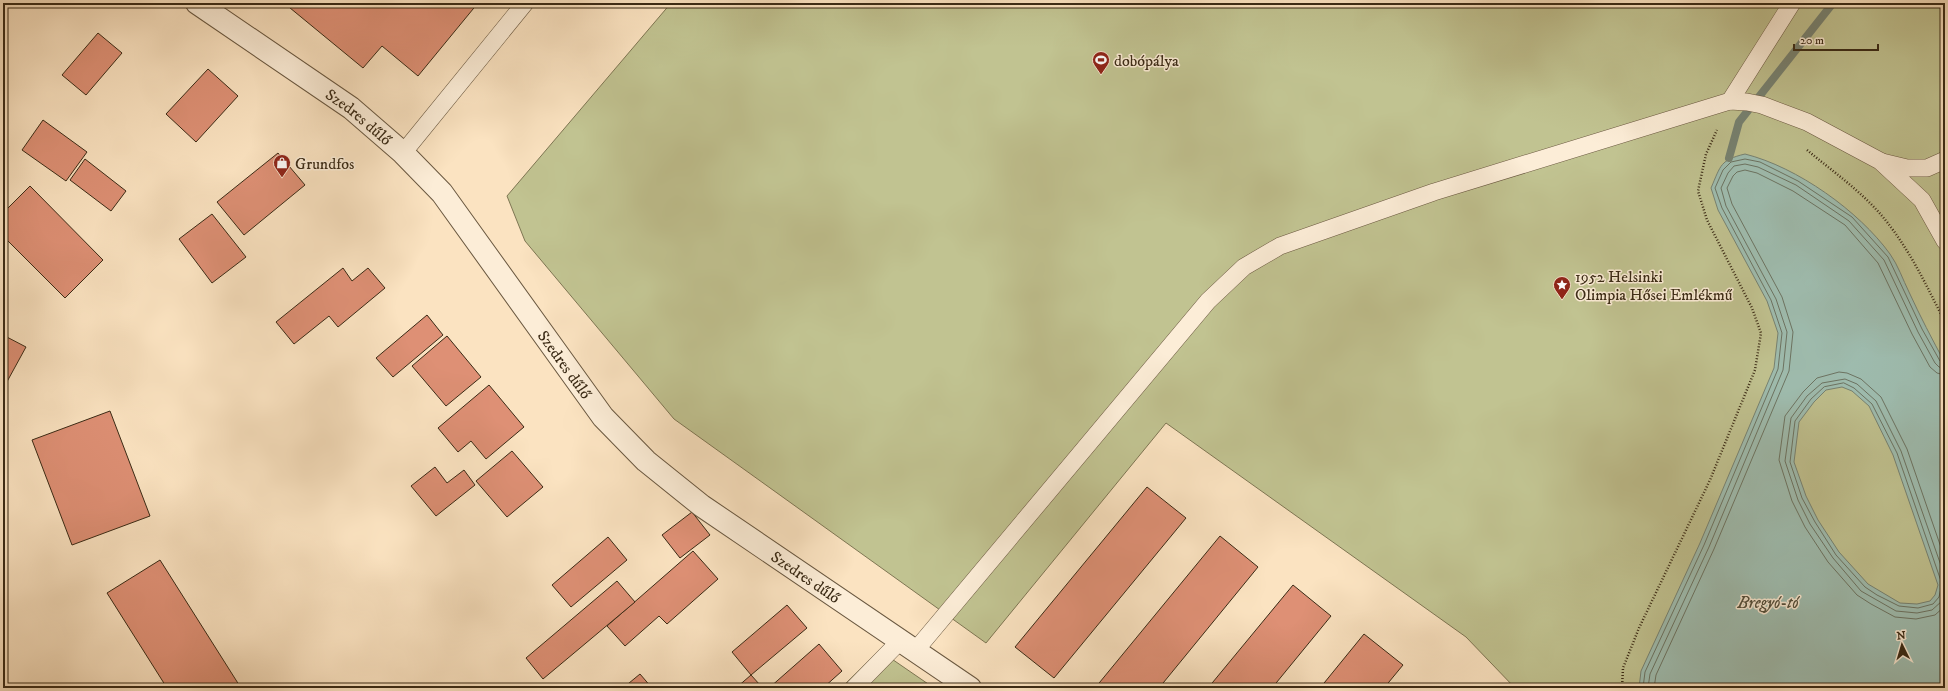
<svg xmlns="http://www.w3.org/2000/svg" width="1948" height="691" viewBox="0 0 1948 691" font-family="'IM FELL DW Pica',serif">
  <rect width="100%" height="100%" fill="#fbe3c1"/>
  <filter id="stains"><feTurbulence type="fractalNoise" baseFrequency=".005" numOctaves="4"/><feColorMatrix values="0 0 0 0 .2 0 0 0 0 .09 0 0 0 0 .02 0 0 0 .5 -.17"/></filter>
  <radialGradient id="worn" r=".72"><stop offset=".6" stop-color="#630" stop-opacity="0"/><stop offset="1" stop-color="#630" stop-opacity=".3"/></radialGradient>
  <g fill="#c1c391" stroke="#7e7653">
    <polygon points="671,3 1945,3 1945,688 1515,688 1466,637 1166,423 986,643 674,419 525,241 507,196"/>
    <polygon points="880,650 886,655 934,688 841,688"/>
  </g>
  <path fill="#9fbeb1" stroke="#778373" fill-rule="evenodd" d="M1745,154c52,13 114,57 145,100 8,11 13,26 19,38 11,24 23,47 36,71v325h-306l2,-17 59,-128 74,-175 4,-35 -11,-32 -49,-91 -7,-22c10,-23 9,-28 34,-34zM1842,387l10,4 17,15 24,49 45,130 -3,10 -5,6 -13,3 -17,-1 -32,-19 -29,-32 -21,-32 -12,-24 -12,-34 5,-40 15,-20 12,-12z"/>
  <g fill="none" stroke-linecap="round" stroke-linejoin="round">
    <g stroke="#6c7463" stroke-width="1">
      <polygon points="1844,383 1854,388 1872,404 1897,453 1942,584 1939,597 1933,604 1918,608 1899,606 1877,595 1865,587 1836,555 1815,522 1802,498 1790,462 1795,421 1811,399 1824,387"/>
      <polyline points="1945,559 1907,449 1881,397 1861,379 1847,373 1839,372 1817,378 1803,392 1785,416 1779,460 1792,501 1805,527 1828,562 1857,595 1871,604 1895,617 1916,619 1935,615 1945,606"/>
      <polyline points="1945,577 1901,451 1876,401 1857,384 1845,379 1822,383 1807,396 1791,418 1785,461 1798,500 1810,524 1833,558 1861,591 1896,611 1917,613 1932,610 1942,601 1945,594"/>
      <polyline points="1643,688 1645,672 1704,545 1778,369 1782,333 1771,300 1722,208 1715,188 1723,170 1731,162 1745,159 1760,162 1798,181 1852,217 1888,257 1922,329 1940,361 1945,364"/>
      <polyline points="1648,688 1650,674 1709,547 1783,370 1787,332 1776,299 1726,206 1721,188 1728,173 1734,166 1745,164 1758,167 1796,185 1849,221 1884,260 1918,332 1935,363 1939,367 1945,369"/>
      <polyline points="1654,688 1656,675 1714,549 1789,371 1793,332 1782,297 1732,204 1727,188 1733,176 1737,172 1745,170 1757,173 1793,191 1845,225 1878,263 1912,334 1930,367 1937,373 1945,375"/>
    </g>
    <polyline stroke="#778373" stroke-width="8" points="1729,158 1739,122 1833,3"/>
  </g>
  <g fill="#de9075" stroke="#3a2a15">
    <polygon points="284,3 317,4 478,3 418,76 382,46 363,68"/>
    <polygon points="98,33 122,53 86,95 62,75"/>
    <polygon points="208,69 238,96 196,142 166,114"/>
    <polygon points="43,120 87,152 66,181 22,150"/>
    <polygon points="278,153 305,185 244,235 217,202"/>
    <polygon points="85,159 126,191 111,211 70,180"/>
    <polygon points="30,186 103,260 65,298 3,236 3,213"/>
    <polygon points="212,214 246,257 212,283 179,239"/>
    <polygon points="343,268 352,281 368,268 385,288 338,327 329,316 294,344 276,322"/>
    <polygon points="427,315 443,335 393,377 376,358"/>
    <polygon points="3,335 26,347 3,389"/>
    <polygon points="447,336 481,377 446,406 412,366"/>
    <polygon points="489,385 524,427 486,459 471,441 458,452 438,428"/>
    <polygon points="110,411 150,516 72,545 32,440"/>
    <polygon points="512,451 543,487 507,517 476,481"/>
    <polygon points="435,467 447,483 464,470 475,485 436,516 411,486"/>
    <polygon points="1147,487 1186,518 1054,678 1015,647"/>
    <polygon points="692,512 710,535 680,558 662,535"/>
    <polygon points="1220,536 1258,567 1159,688 1095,688"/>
    <polygon points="608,537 627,560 571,607 552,585"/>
    <polygon points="693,551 718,579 667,624 659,616 625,646 607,626"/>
    <polygon points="160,560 241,688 167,688 107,593"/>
    <polygon points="617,581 635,602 543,679 526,658"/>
    <polygon points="1293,585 1331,616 1272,688 1208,688"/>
    <polygon points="787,605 807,628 751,675 732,652"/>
    <polygon points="1364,634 1403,665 1384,688 1320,688"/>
    <polygon points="819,644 842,671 823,688 769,688"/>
    <polygon points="640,674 652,688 623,688"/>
    <polygon points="751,675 760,685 756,688 736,688"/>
  </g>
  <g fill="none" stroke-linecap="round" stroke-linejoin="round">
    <defs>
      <g id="service">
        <polyline points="1730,101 1792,3"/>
        <polyline points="403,153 525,3"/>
        <polyline points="1882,162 1907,168 1927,168 1945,160"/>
        <polyline points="915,651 1208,301 1244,267 1280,246 1434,192 1730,101 1747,102 1762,105 1807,122 1880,161 1922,200 1945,241"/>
        <polyline points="854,688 900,641"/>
      </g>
      <g id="minor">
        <path id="s1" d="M197,3l154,105 52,45 39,40 161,224 43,44 56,45 268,182"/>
      </g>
    </defs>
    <use href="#service" stroke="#6a5840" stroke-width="18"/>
    <use href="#minor" stroke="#6a5840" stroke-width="24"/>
    <g stroke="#3a2a15" stroke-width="2.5" stroke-dasharray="1 2" stroke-linecap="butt">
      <path d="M1807,150c29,24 61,46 83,76 23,30 38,63 55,96"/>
      <polyline points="1622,688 1623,668 1639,628 1710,480 1755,370 1761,333 1752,308 1707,220 1698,191 1706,154 1717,130"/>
    </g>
    <use href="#service" stroke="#fcedd7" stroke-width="17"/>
    <use href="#minor" stroke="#fcedd7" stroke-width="22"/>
  </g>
  <defs>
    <symbol id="stadium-pin" viewBox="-11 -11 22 30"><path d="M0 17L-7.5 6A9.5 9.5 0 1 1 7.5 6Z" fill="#8f2418" stroke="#fcedd7"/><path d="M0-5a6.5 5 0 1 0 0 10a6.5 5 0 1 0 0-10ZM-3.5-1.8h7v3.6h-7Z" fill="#fff"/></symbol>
    <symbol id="shop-pin" viewBox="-11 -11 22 30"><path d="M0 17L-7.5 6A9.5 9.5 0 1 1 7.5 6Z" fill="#8f2418" stroke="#fcedd7"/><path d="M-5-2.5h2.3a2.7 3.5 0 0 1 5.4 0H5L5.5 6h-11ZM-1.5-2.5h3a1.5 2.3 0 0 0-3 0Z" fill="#fff"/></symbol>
    <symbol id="sight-pin" viewBox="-11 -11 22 30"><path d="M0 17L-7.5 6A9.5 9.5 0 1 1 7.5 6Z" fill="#8f2418" stroke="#fcedd7"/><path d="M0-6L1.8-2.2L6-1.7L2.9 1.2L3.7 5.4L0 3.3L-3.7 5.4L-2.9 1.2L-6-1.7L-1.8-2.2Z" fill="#fff"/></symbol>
  </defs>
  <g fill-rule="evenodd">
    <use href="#stadium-pin" x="1091" y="50" width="20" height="27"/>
    <use href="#shop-pin" x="272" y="153" width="20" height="27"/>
    <use href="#sight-pin" x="1552" y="275" width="20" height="27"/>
  </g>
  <g text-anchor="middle" stroke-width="3" stroke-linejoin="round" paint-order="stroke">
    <g font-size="16" fill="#3a2a15" stroke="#fcedd7" text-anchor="start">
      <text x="1114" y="66">dobópálya</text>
      <text x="295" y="169">Grundfos</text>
      <text x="1575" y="282">1952 Helsinki<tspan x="1575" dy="18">Olimpia Hősei Emlékmű</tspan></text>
    </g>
    <g font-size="16" fill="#3a2a15" stroke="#fcedd7">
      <text dy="6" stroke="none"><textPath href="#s1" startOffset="198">Szedres dűlő</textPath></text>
      <text dy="6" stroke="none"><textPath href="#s1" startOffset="522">Szedres dűlő</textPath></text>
      <text dy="6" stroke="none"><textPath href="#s1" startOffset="846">Szedres dűlő</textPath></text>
    </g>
    <g font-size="17" font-style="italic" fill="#534f3c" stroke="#fcedd7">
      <text x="1768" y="608">Bregyó-tó</text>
    </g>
  </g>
  <rect width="1948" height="691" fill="none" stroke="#fbe3c1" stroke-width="16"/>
  <rect x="4" y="4" width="1940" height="683" fill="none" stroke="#3a2a15" stroke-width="2"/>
  <rect x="8" y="8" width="1932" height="675" fill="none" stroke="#3a2a15"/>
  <g transform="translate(1902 645) rotate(355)" stroke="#fcedd7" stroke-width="3" paint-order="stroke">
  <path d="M0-3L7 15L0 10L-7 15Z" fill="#3a2a15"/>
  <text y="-6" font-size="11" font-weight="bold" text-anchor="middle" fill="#3a2a15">N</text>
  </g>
  <path d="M1794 44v6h84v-6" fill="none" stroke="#3a2a15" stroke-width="2"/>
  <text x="1800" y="44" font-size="12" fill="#3a2a15" stroke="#fcedd7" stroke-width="3" paint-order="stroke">20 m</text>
  <rect width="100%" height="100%" filter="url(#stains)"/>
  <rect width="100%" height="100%" fill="url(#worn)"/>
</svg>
